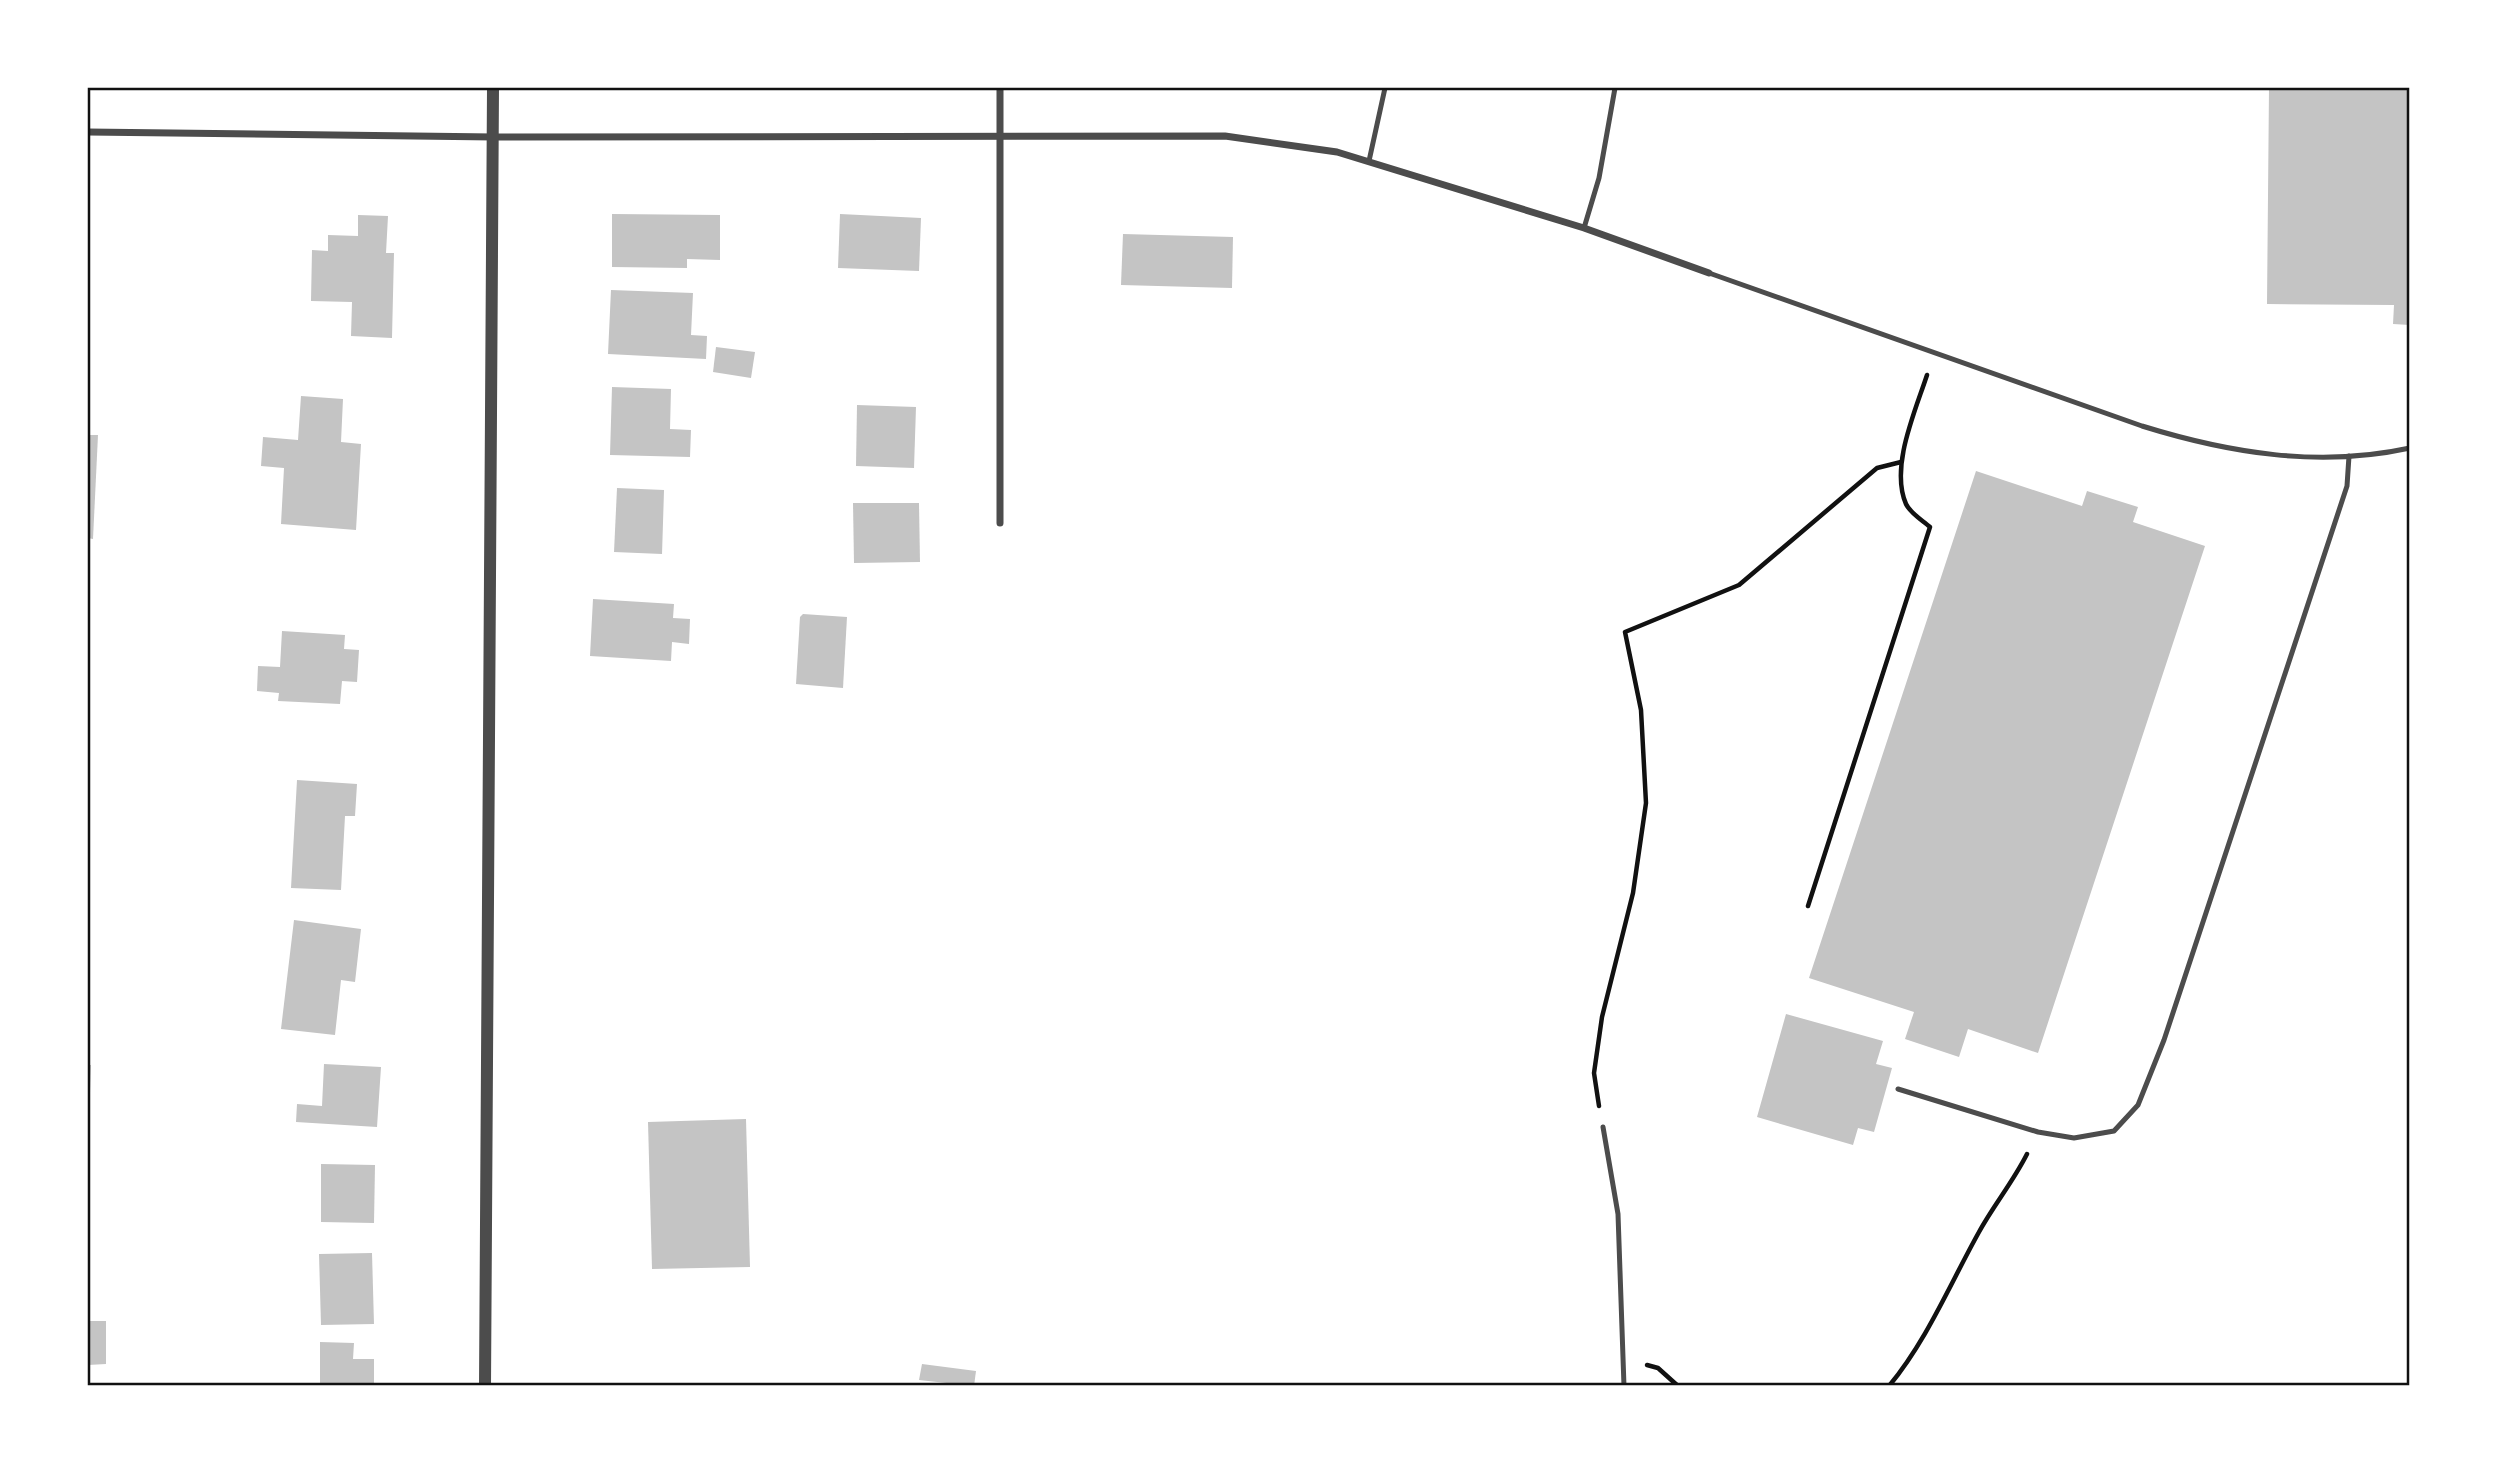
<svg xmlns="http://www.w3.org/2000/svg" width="2497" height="1473" viewBox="0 0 2497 1473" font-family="'Nunito Sans',sans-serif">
  <rect width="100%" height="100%" fill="#fff"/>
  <g fill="#c4c4c4">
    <polygon points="2269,88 2410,88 2410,325 2393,324 2394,305 2267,304"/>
    <polygon points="612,214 720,215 720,260 687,259 687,268 612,267"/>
    <polygon points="840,214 921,218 919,271 838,268"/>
    <polygon points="358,215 388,216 386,253 394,253 392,338 351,336 352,302 311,301 312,250 328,251 328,235 358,236"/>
    <polygon points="1123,234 1233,237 1232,288 1121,285"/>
    <polygon points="611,290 693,293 691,335 707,336 706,359 608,354"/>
    <polygon points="716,347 755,352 751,378 713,372"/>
    <polygon points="612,387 671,389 670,429 691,430 690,457 610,455"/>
    <polygon points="301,396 343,399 341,442 361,444 356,530 281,524 284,468 261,466 263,437 298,440"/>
    <polygon points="857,405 916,407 914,468 856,466"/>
    <polygon points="88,435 98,435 93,539 88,538"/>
    <polygon points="1976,471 2082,506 2087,491 2138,507 2133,522 2205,546 2038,1053 1968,1029 1959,1057 1905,1039 1914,1012 1809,978"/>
    <polygon points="617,488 664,490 662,554 614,552"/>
    <polygon points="853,503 919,503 920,562 854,563"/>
    <polygon points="593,599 674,604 673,618 690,619 689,644 672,642 671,661 590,656"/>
    <polygon points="803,614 847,617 843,688 796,684 800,617"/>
    <polygon points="282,631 345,635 344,649 359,650 357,682 342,681 340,704 278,701 279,693 257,691 258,666 280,667"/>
    <polygon points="297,780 357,784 355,816 345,816 341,890 291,888"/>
    <polygon points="294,920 361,929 355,982 341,980 335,1035 281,1029"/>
    <polygon points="1786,1014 1883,1041 1876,1064 1892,1068 1874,1132 1858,1128 1853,1145 1757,1117"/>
    <polygon points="324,1064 381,1067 377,1127 296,1122 297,1104 322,1106"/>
    <polygon points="88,1065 91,1065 90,1092 88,1092"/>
    <polygon points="746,1119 750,1267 652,1269 648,1122"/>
    <polygon points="321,1164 375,1165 374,1223 321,1222"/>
    <polygon points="372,1253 374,1324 321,1325 319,1254"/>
    <polygon points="88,1321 106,1321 106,1364 88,1365"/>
    <polygon points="320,1342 354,1343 353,1359 374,1359 374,1386 320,1386"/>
    <polygon points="922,1364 976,1371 974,1386 919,1380"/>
  </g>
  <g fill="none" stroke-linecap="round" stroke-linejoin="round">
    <g stroke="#111" stroke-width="4.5">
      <path d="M1808,906l122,-379c-8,-7 -20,-14 -24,-23 -16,-37 9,-92 21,-129"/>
      <polyline points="1599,1106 1594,1073 1602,1017 1633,893 1646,803 1641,710 1625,632 1739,585 1877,468 1901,462"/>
      <polyline points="1647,1365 1658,1368 1678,1386"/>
      <path d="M1889,1386c38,-46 61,-102 90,-154 14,-26 34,-50 48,-78"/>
    </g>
    <g stroke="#4c4c4c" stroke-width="5">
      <polyline points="1369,161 1385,88"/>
      <polyline points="1584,228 1599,178 1615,88"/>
      <path d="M1709,273l433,153c87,27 177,42 268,22"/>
      <polyline points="1898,1089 2038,1132 2074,1138 2114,1131 2138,1105 2164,1040 2347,486 2349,456"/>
      <polyline points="1603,1127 1618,1214 1624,1386"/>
    </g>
    <g stroke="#4c4c4c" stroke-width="7">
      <polyline points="1000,88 1000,523"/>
      <polyline points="88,132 494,137 1225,136 1337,152 1584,228 1709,273"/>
    </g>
    <polyline stroke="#4c4c4c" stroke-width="12" points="485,1386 493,88"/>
  </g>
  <rect width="2497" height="1473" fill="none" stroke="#ffffff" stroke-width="178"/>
  <rect x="89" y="89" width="2319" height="1295" fill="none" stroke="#111" stroke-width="2.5"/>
</svg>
